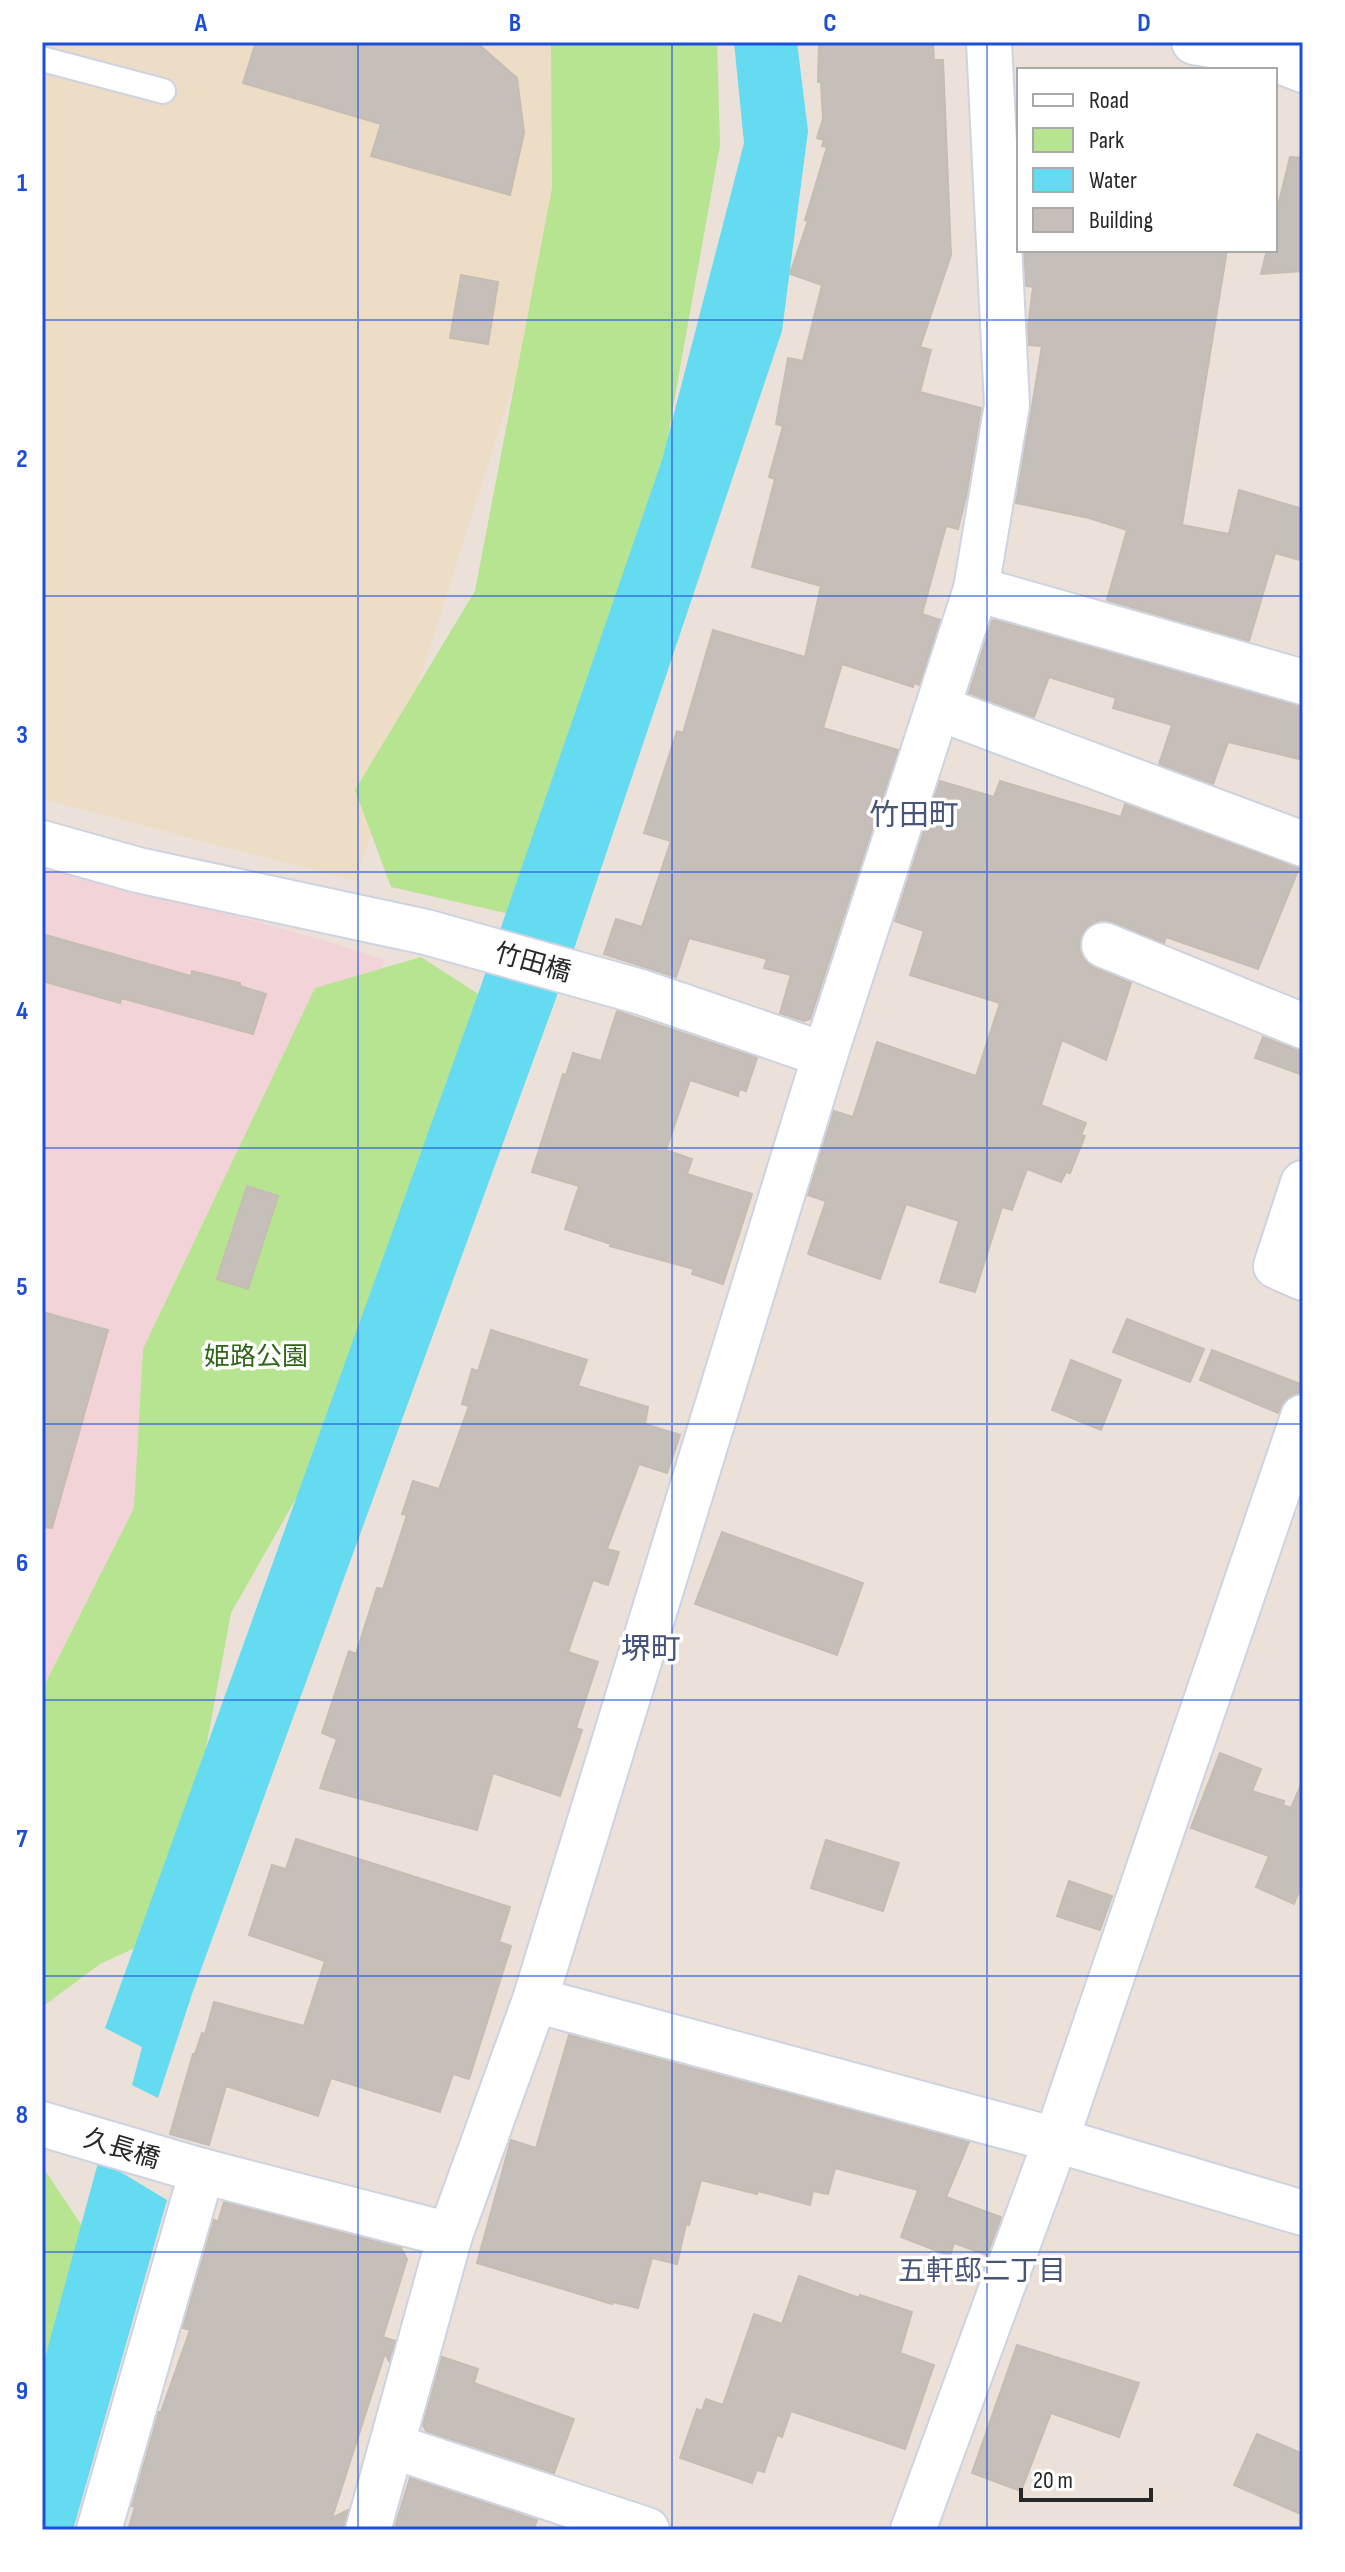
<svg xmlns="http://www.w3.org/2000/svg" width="1345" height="2572" viewBox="0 0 1345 2572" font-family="'Sofia Sans Condensed','Noto Sans JP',sans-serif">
  <rect width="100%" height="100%" fill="#ebe1d8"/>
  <polygon fill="#eeddc6" points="42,42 575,42 570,206 356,881 42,799"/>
  <polygon fill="#f2d4d8" points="42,863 323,940 385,960 134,1700 54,2002 42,1999"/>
  <g fill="#b6e491">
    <polygon points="551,42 717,42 720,145 632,636 523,917 391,887 355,790 475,591 552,188"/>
    <polygon points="421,957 497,1006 353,1398 231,1613 172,1931 100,1964 42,2007 42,1690 134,1508 143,1349 315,988"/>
    <polygon points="42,2166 112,2271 42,2517"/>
  </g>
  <g fill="#65dbf2">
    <polygon points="734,42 797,42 808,131 782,331 574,949 192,1994 158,2098 132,2085 142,2047 105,2028 477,997 662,460 744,143"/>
    <polygon points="99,2159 167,2200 73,2530 42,2530 42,2369"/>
  </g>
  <g fill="#c6beb8" stroke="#c6bdb2" stroke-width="2">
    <polygon points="256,42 469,42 478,44 517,78 524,133 510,195 371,156 381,124 243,83"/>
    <polygon points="819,42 933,42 934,60 943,60 951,255 920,347 931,350 920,392 981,408 966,497 958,529 946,526 922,614 940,620 919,685 914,683 913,687 842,664 823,728 898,750 810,1019 804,1021 780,1013 791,975 764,968 767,959 689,938 676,977 604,954 616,919 642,927 671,841 644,833 677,731 683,733 713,630 805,657 821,586 752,567 775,479 769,477 783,426 776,424 788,358 803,361 822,285 790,274 808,221 805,220 827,147 822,146 824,140 817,138 823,119 821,82 818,82"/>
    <polygon points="1290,157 1303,158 1303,271 1261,274 1267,250 1275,250 1275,218"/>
    <polygon points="1024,250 1227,250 1182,525 1229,534 1239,490 1303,509 1303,561 1275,553 1249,641 1107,600 1127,530 1089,518 1016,503 1042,346 1029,345 1028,327 1033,287 1026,286"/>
    <polygon points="461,275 498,282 488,344 450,338"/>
    <polygon points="994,620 1303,706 1303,760 1228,742 1213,784 1159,764 1172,725 1113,708 1116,698 1049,677 1034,717 969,693 992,621"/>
    <polygon points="940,781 994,797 1000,781 1121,817 1125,804 1299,868 1258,969 1166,937 1164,943 1113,922 1100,920 1088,926 1081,936 1079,948 1084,960 1095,968 1131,983 1106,1060 1062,1040 1041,1105 1086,1123 1081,1135 1085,1136 1070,1173 1066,1172 1061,1182 1027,1169 1012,1210 1002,1207 975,1292 940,1282 959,1221 906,1204 880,1279 808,1254 826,1201 808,1195 834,1111 853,1117 877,1042 976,1076 1000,1003 910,975 924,931 895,921"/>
    <polygon points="42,934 191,976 192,971 240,983 240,986 266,994 253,1034 121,998 120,1003 42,981"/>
    <polygon points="617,1011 757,1058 746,1091 739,1089 738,1096 690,1080 666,1150 692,1159 687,1174 752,1194 723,1284 692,1274 694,1269 610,1246 611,1244 565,1229 579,1186 532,1172 563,1074 566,1075 573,1053 601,1061"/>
    <polygon points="1263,1037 1294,1049 1303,1050 1303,1075 1255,1058"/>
    <polygon points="247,1186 278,1196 248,1289 217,1279"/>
    <polygon points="42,1312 108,1330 52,1528 42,1527"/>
    <polygon points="1127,1319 1204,1349 1190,1382 1113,1352"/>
    <polygon points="491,1330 587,1360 578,1386 648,1407 645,1424 680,1435 667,1473 639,1464 607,1549 619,1552 608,1585 593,1580 568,1652 598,1662 576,1728 582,1730 560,1796 493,1773 477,1830 320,1788 337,1739 322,1733 349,1651 356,1654 377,1588 383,1589 407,1515 402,1514 413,1481 439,1489 469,1406 462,1404 472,1369 478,1371"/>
    <polygon points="1212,1350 1303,1385 1303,1393 1287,1398 1278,1413 1200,1380"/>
    <polygon points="1071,1360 1121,1380 1101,1430 1052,1410"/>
    <polygon points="722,1532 863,1583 837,1655 695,1604"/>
    <polygon points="1220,1753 1261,1769 1252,1791 1284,1801 1283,1805 1291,1808 1303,1780 1303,1882 1294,1904 1256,1887 1269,1856 1191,1828"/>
    <polygon points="296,1839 510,1907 499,1942 511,1946 469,2079 453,2074 440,2112 331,2078 318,2116 226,2086 209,2145 170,2134 193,2054 195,2054 202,2033 205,2034 214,2002 304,2026 325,1961 249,1935 272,1865 286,1869"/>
    <polygon points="826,1840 899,1863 883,1911 811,1888"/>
    <polygon points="1069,1881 1112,1896 1100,1930 1057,1916"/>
    <polygon points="569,2035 969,2142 946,2197 1001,2217 987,2255 954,2243 950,2256 901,2237 918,2190 835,2168 828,2194 813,2191 810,2205 758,2191 757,2194 701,2180 689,2225 686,2224 677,2264 652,2258 638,2308 613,2302 612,2304 477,2263 511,2140 536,2148"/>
    <polygon points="224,2202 401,2248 407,2259 383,2337 395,2341 389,2361 385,2353 332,2518 348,2510 344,2530 128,2530 135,2507 132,2506 159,2412 161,2412 190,2330 183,2328 214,2220 218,2222"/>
    <polygon points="799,2276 859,2298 860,2295 912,2312 900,2353 934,2365 905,2449 791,2411 782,2437 777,2435 764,2472 757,2470 752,2483 680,2458 697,2409 702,2411 706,2399 723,2405 754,2314 782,2324"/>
    <polygon points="1017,2345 1139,2383 1119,2437 1051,2413 1021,2491 972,2473"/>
    <polygon points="442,2357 478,2369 474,2383 574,2419 554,2473 426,2431 423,2425"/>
    <polygon points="1257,2434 1303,2454 1303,2515 1234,2485"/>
    <polygon points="410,2478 537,2520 533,2530 394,2530"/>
  </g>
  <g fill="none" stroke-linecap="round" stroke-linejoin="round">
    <defs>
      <polyline id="lane" points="42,59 163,91"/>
      <g id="street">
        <polyline points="1194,42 1262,54 1303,70"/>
        <polyline points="976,589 1303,682"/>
        <polyline points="938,708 1303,844"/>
        <polyline points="42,843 138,870 426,932 641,992 825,1055"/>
        <polyline points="1104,945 1303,1026"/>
        <polyline points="1303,1183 1276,1266 1303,1278"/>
        <polyline points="535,2000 1056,2140 1303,2213"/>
        <polyline points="42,2124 202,2171 450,2235"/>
        <polyline points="392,2446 647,2530"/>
        <polyline points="99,2530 202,2171"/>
        <polyline points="368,2530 450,2235 535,2000 825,1055 976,589 1007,405 989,42"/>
        <polyline points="913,2530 1056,2140 1303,1417"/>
      </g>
    </defs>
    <use href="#lane" stroke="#cdd3e1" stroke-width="28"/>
    <use href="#street" stroke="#cdd3e1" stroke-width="48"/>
    <use href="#lane" stroke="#fff" stroke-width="24"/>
    <use href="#street" stroke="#fff" stroke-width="44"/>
  </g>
  <path fill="none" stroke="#1d4ed8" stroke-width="2" stroke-opacity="0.55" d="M358,42v2488M672,42v2488M987,42v2488M42,320h1261M42,596h1261M42,872h1261M42,1148h1261M42,1424h1261M42,1700h1261M42,1976h1261M42,2252h1261"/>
  <g text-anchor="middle" stroke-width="7" stroke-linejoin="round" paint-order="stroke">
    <g font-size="26" fill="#272727" stroke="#fff">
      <text transform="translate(533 962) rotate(16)" y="9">竹田橋</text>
      <text transform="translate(122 2148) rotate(17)" y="9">久長橋</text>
    </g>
    <g font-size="26" fill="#2f6517" stroke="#fff">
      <text x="256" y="1365">姫路公園</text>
    </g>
    <g font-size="28" fill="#475579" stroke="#fff">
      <text x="982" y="2280">五軒邸二丁目</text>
    </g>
    <g font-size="30" fill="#475579" stroke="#fff">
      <text x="914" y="825">竹田町</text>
      <text x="651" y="1659">堺町</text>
    </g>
  </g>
  <rect width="1345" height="2572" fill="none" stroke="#ffffff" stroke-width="88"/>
  <rect x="1017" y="68" width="260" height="184" fill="#ffffff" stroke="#a9a9a9" stroke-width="2"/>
  <rect x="1033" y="94" width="40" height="12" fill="#ffffff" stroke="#a9a9a9" stroke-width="2"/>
  <text x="1089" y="108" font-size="24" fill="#272727">Road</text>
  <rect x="1033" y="128" width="40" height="24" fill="#b6e491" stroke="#a9a9a9" stroke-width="2"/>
  <text x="1089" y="148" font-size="24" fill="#272727">Park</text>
  <rect x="1033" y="168" width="40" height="24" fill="#65dbf2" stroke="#a9a9a9" stroke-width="2"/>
  <text x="1089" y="188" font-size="24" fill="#272727">Water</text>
  <rect x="1033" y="208" width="40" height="24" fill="#c6beb8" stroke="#a9a9a9" stroke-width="2"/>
  <text x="1089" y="228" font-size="24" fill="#272727">Building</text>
  <path d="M1021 2488v12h130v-12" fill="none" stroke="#272727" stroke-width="4"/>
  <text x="1033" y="2488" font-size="24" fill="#272727" stroke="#ffffff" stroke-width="6" paint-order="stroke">20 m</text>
  <rect x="44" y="44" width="1257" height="2484" fill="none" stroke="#1d4ed8" stroke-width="3"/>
  <g font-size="26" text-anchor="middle" font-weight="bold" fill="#1d4ed8">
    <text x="201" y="31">A</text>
    <text x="515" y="31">B</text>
    <text x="830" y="31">C</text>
    <text x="1144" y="31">D</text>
    <text x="22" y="191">1</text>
    <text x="22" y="467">2</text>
    <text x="22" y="743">3</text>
    <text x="22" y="1019">4</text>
    <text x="22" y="1295">5</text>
    <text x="22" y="1571">6</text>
    <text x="22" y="1847">7</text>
    <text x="22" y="2123">8</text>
    <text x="22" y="2399">9</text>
  </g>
</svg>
